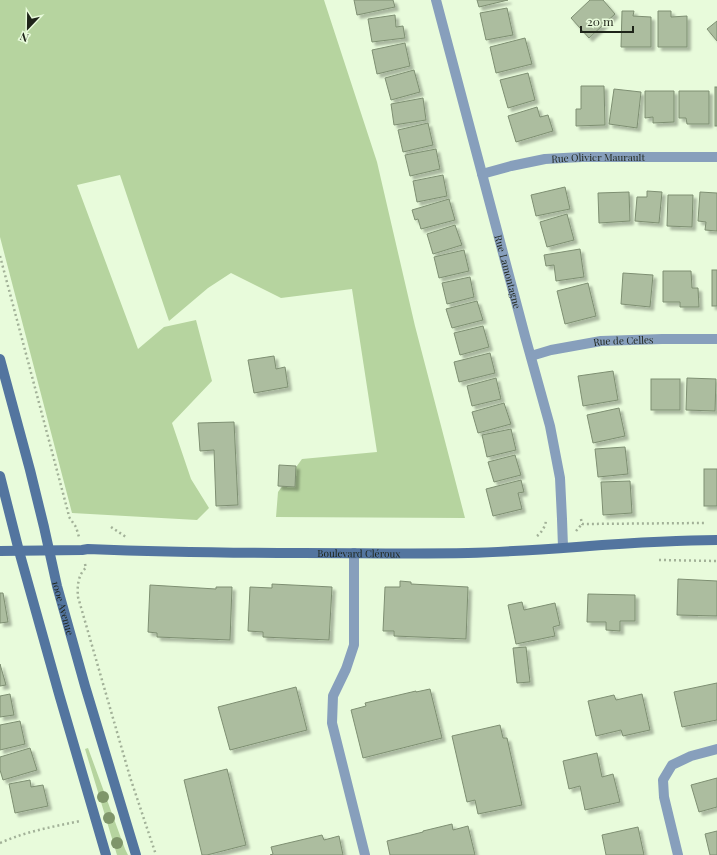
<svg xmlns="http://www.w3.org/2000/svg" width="717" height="855" viewBox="0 0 717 855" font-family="'Playfair Display',serif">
  <defs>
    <filter id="shadow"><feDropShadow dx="3.5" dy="3.5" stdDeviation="1" flood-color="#0004"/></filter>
  </defs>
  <rect width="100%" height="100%" fill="#e8fbdb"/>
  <g fill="#b6d49f">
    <polygon points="0,0 324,0 377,162 415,326 465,518 276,517 278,492 302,459 377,452 352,289 281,298 231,273 208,288 169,321 120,175 77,185 138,349 164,327 196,320 212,381 172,423 191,479 209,508 197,520 72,513 0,237"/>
    <polygon points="88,748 125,849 128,855 117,855 85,749"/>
  </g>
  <g fill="#acbd9f" stroke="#7e8f72" filter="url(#shadow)">
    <polygon points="354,0 393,0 395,7 357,15"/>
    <polygon points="477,0 508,0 479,7"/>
    <polygon points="590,0 603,0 615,14 589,38 571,18"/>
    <polygon points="507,8 513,35 486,40 480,13"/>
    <polygon points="622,11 634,11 633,16 651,17 651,47 621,47"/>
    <polygon points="658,11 671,11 671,17 687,16 687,47 658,47"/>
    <polygon points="395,15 396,27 403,26 405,38 372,42 368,19"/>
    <polygon points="717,21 717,41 707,29"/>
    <polygon points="525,38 532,64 496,73 490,47"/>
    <polygon points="405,43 410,66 377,74 372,50"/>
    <polygon points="414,70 420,92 391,100 385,78"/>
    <polygon points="528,73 535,100 508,108 500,80"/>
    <polygon points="581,86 604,86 605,125 576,126 576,109 581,109"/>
    <rect x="715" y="87" width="2" height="39"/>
    <polygon points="614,89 641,92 637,128 609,124"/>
    <polygon points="645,91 674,91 674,122 653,123 653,117 645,118"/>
    <polygon points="679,91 709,91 709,124 687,124 686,118 679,118"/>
    <polygon points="423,98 426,120 394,125 391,104"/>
    <polygon points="537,107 540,117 548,115 553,131 516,142 508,116"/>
    <polygon points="428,123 433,145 403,152 398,130"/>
    <polygon points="436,149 440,169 410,176 405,155"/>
    <polygon points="443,175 447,196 417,202 413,181"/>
    <polygon points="565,187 570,209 536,216 531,195"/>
    <polygon points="647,191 662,192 659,223 635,221 637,197 647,197"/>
    <polygon points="629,192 630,221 599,223 598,193"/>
    <polygon points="700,192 717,193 717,231 705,230 706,222 698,221"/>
    <polygon points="668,195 693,195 692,227 667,226"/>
    <polygon points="449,199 455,220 421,229 418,219 415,220 412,210"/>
    <polygon points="567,214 574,240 547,247 540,222"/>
    <polygon points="455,225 462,245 433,254 427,234"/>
    <polygon points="580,249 584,277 556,281 554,265 546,266 544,255"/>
    <polygon points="464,250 469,271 439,278 434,257"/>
    <rect x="712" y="270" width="5" height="36"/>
    <polygon points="663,271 691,271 692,288 698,288 699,307 680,307 680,302 663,302"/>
    <polygon points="623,273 653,275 650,307 621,304"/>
    <polygon points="470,277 474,297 447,304 442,283"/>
    <polygon points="588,283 596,316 565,324 557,291"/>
    <polygon points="477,301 483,320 452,328 446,309"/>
    <polygon points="483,326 489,347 460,355 454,333"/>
    <polygon points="490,353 495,373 459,382 454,362"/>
    <polygon points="274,356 276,369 285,367 288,387 254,393 248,360"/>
    <polygon points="613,371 618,400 583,406 578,376"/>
    <polygon points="496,378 501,399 472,406 467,386"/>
    <polygon points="687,378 716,379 715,411 686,410"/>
    <rect x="651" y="379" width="29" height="31"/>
    <polygon points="504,403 511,424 478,433 472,412"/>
    <polygon points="619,408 625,436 593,443 587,415"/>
    <polygon points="234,422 238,505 216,506 214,450 200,451 198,423"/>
    <polygon points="511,429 516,450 487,457 482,435"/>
    <polygon points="625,447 628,474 598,477 595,449"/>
    <polygon points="515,455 521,475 494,482 488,462"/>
    <polygon points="279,465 296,466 295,487 278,486"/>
    <rect x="704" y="469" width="13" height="37"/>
    <polygon points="521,480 524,492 518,493 522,509 493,516 486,489"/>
    <polygon points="630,481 632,513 603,515 601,482"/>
    <polygon points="678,579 717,581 717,616 677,615"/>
    <polygon points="400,581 411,582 411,584 468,587 466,639 394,636 394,631 383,631 385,587 400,587"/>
    <polygon points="272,584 332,587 329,640 263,637 263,632 248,631 250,587 272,588"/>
    <polygon points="150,585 216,589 216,587 232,587 230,640 157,637 157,633 148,632"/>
    <polygon points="0,593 3,593 8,622 0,623"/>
    <polygon points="588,594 635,595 635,621 620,621 620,631 606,630 606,622 587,622"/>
    <polygon points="522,602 524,610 555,603 560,625 553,627 555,636 516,644 508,605"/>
    <polygon points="526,647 530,682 517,683 513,648"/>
    <polygon points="0,664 6,685 0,686"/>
    <polygon points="717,683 717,720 682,727 674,692"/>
    <polygon points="296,687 307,730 230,750 218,707"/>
    <polygon points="430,689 442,738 363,758 351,710 366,706 365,703 416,691 416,692"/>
    <polygon points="10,694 14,715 0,717 0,696"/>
    <polygon points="642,694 650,730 623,736 621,730 596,736 588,701 614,695 616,700"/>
    <polygon points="20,721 25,744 0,750 0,725"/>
    <polygon points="500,725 503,738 507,738 522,805 478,814 475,800 467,802 452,736"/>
    <polygon points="30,748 37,770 3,780 0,770 0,757"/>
    <polygon points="597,753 602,777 613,774 620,802 585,810 580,786 569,789 563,761"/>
    <polygon points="227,769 246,845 207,855 202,855 184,780"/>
    <polygon points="717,778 717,807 699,812 691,785"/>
    <polygon points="30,780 31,787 43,785 48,806 15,813 9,784"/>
    <polygon points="452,824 453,830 468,826 475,855 390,855 387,841 423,832 423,831"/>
    <polygon points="638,827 644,855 606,855 602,835"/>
    <polygon points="717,831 717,855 710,855 705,834"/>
    <polygon points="322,835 324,840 339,836 343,855 270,855 273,854 271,847"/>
  </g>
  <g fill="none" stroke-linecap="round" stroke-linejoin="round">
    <g stroke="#a2b198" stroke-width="2.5" stroke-dasharray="2 3" stroke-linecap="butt">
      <polyline points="0,256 68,512 69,517 76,527 79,537"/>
      <polyline points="581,519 582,524 704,523"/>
      <polyline points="111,527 126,537"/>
      <polyline points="576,531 582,524"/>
      <path d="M537,536c5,-4 9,-10 9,-17"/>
      <polyline points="659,560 717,561"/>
      <path d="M85,564l1,4c-8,6 -9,19 -8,29l52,180 26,78"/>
      <path d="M0,843c27,-12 52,-16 80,-22"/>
    </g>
    <polyline stroke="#879fbc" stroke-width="10" points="354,553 354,645 346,669 333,696 332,723 365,855"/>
    <g stroke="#879fbc" stroke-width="10">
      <path id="s1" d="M436,0l89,336 25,90 10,52 2,41 1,28"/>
      <path id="s2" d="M482,174l29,-8 34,-7 37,-2h135"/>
      <path id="s3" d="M531,356l20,-6 50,-9 61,-2h55"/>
      <polyline points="678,855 664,797 663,780 672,765 691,756 717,749"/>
    </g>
    <g stroke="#53759f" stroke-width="10">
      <path id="s4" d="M0,359l30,111 14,57 13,59 28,100 51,169"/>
      <polyline points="0,476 19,551 59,694 106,855"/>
      <path id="s5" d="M0,551l82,-1 6,-1c72,3 143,4 215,4 55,0 110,1 165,0 83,-2 166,-13 249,-13"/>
    </g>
  </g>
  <g fill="#7f966a">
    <circle cx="103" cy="797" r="6"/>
    <circle cx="109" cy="818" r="6"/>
    <circle cx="117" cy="843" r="6"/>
  </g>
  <g text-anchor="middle" stroke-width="3.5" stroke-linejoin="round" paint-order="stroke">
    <g font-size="10" fill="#1e2419" stroke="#e8fbdb">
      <text dy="4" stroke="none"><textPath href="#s2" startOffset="118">Rue Olivier Maurault</textPath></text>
      <text dy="4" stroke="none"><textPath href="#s1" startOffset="281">Rue Lamontagne</textPath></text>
      <text dy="4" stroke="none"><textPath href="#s3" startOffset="94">Rue de Celles</textPath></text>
      <text dy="4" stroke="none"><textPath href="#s5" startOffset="359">Boulevard Cléroux</textPath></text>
      <text dy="4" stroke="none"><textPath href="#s4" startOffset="257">100e Avenue</textPath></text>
    </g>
  </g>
  <g transform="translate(28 28) rotate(202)" stroke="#e8fbdb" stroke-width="3" paint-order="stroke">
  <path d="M0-3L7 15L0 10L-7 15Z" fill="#1e2419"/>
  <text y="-6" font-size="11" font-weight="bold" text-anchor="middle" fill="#1e2419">N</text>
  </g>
  <path d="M581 26v6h52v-6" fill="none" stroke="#1e2419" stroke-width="2"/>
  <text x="587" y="26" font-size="12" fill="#1e2419" stroke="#e8fbdb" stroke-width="3" paint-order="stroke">20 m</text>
</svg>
